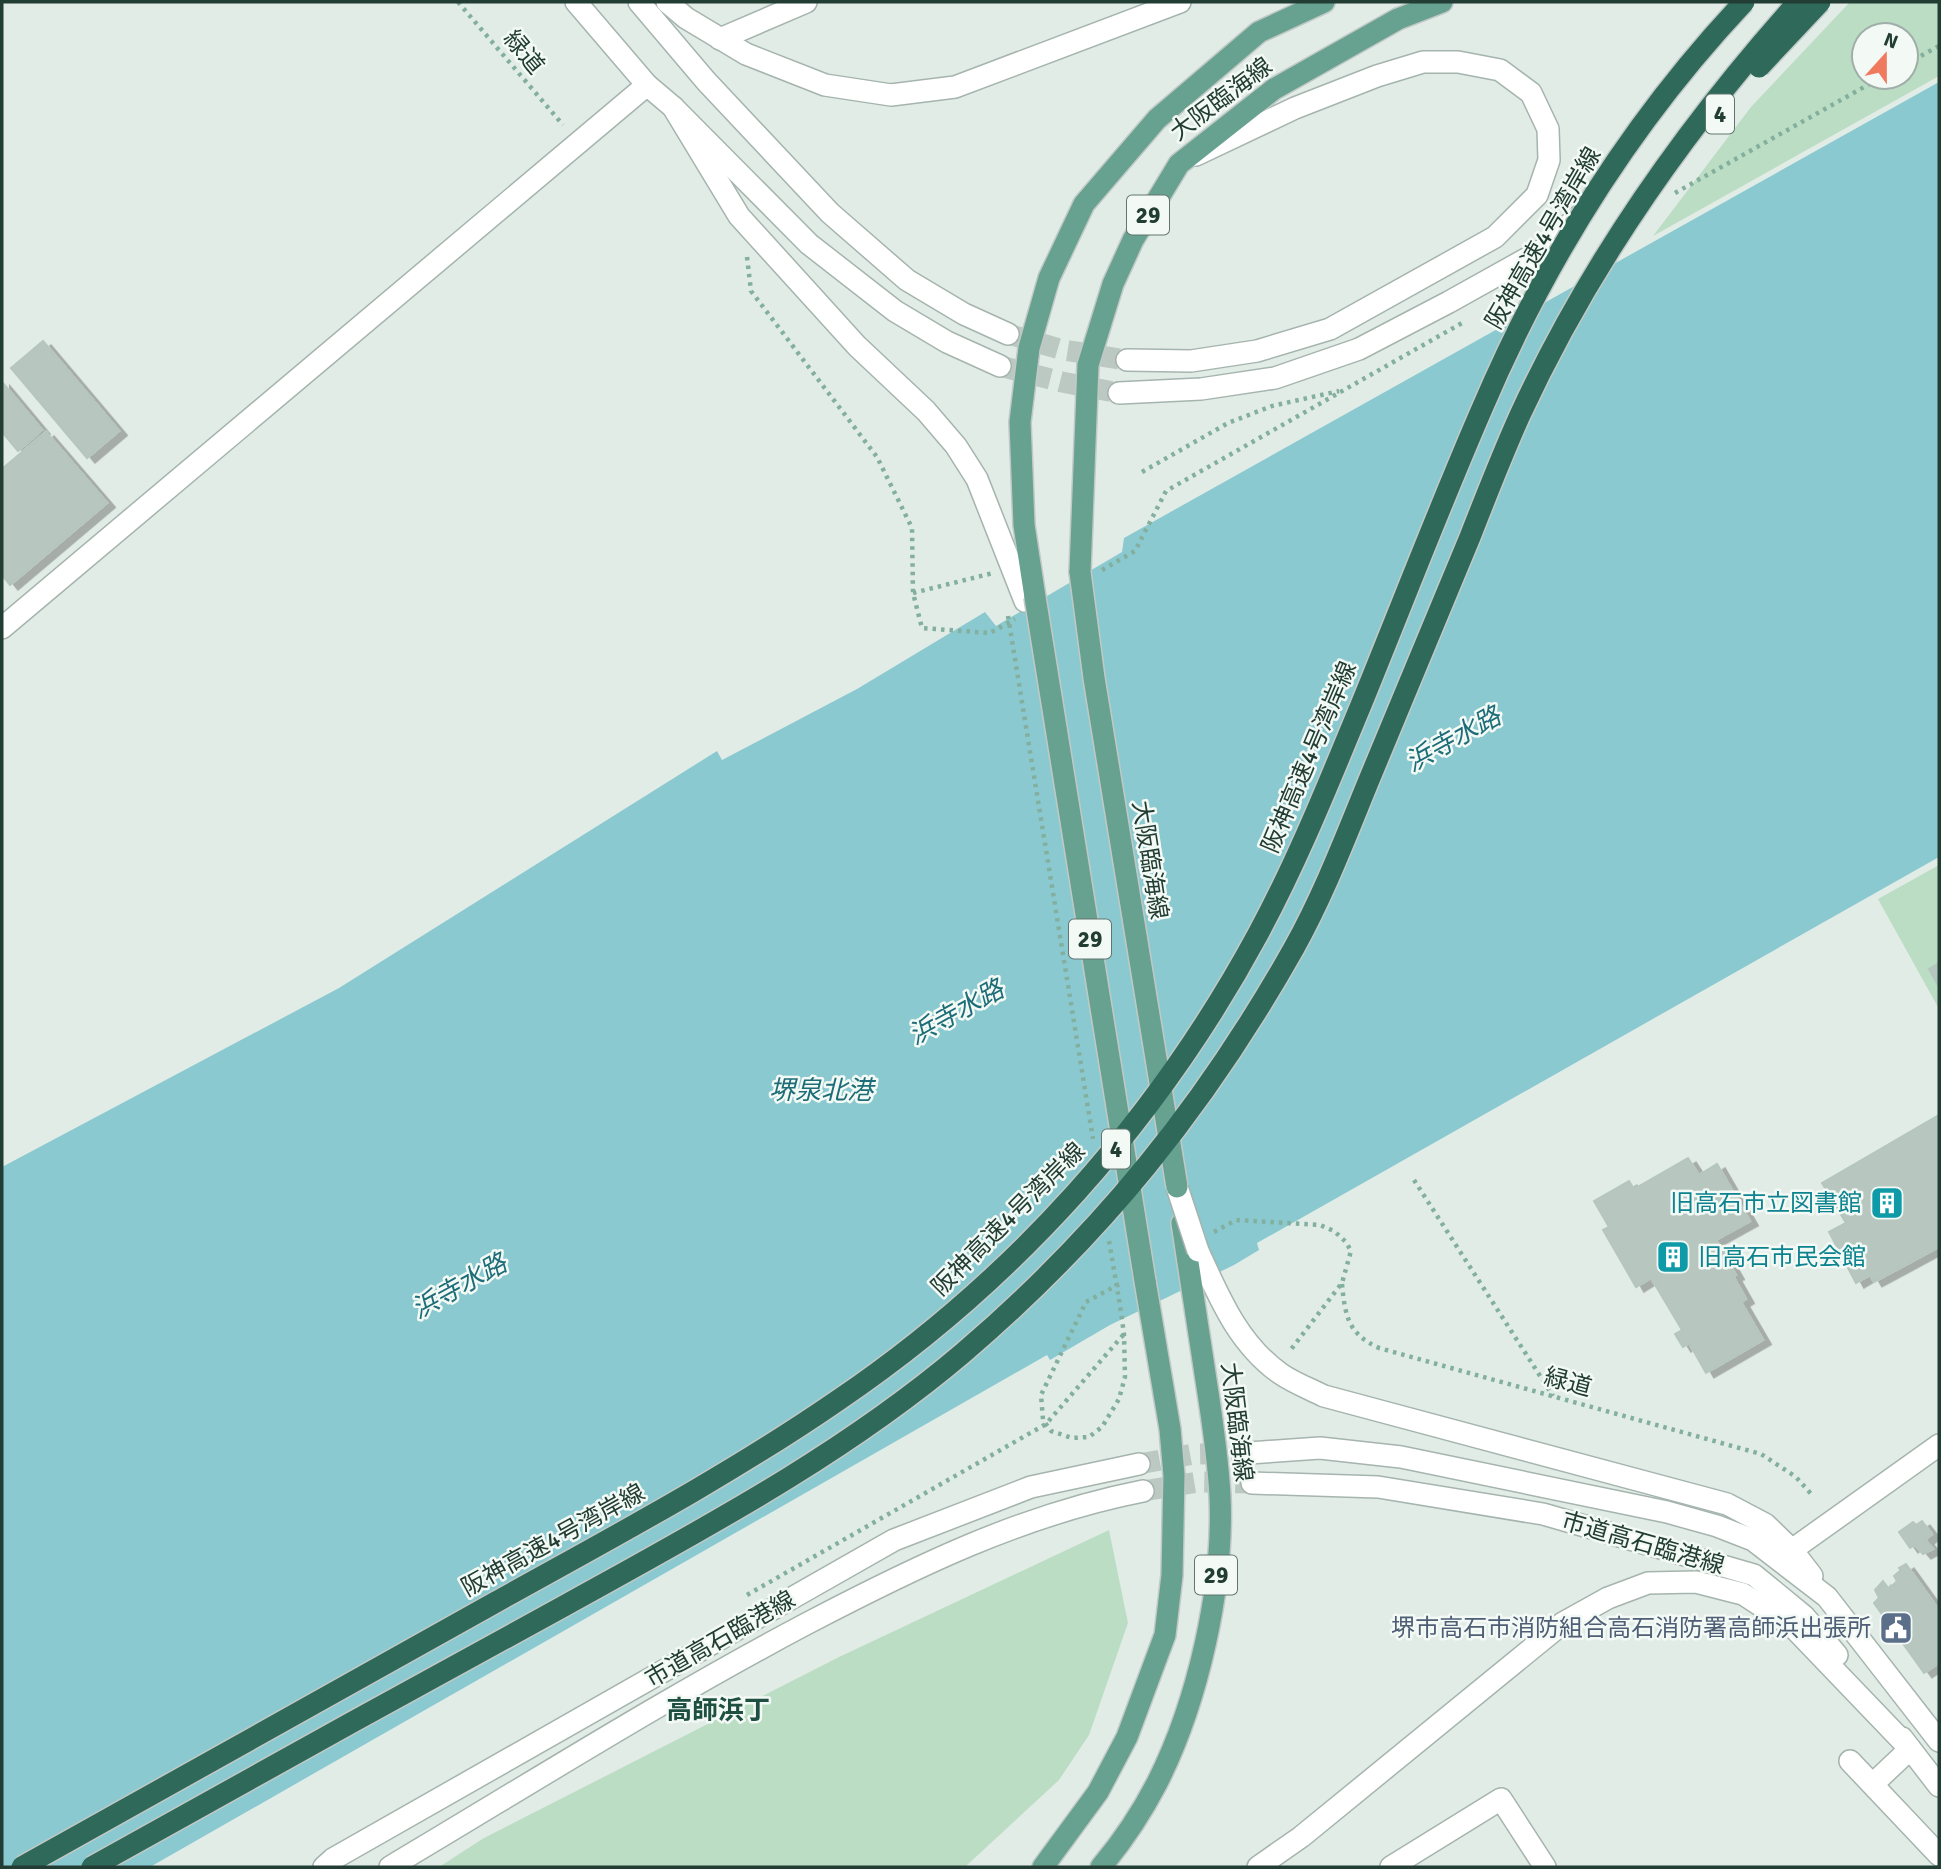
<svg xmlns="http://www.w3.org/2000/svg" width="1941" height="1869" viewBox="0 0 1941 1869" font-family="Signika,'Noto Sans JP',sans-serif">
  <defs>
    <filter id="shadow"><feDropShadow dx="8" dy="4.5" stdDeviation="0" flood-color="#0004"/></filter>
  </defs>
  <rect width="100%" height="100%" fill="#e2ece7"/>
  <g fill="#bbddc3" fill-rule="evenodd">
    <path d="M1850,2h89v74l-286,160 98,-129zM1864,35h42v42h-42z"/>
    <polygon points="1939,865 1939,1009 1878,899"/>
    <polygon points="1109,1530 1128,1623 1089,1735 1059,1780 965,1867 439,1867 484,1838 839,1657"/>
  </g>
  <polygon fill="#8bc9d0" points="1939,82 1939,857 1257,1243 1259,1250 1234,1265 1110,1325 1050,1360 1047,1355 150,1867 2,1867 2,1167 339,988 717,751 722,760 857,689 985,612 996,626 1122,552 1124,538"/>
  <g fill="#b7c7c0" stroke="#b5c6be" stroke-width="2" filter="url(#shadow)">
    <polygon points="43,341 119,431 87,458 11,368"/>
    <polygon points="2,382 42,430 18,451 2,432"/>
    <polygon points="46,432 107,503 10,585 2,575 2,469"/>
    <polygon points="1939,963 1939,987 1929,969"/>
    <polygon points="1939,1115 1939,1247 1874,1282 1870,1275 1856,1283 1829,1232 1846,1223 1822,1183"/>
    <polygon points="1688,1158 1699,1175 1717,1164 1750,1221 1716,1240 1736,1275 1733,1276 1746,1299 1741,1302 1763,1340 1706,1373 1689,1343 1683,1347 1675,1334 1682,1330 1651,1278 1636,1287 1603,1230 1609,1227 1594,1201 1629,1181 1634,1189"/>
    <polygon points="1922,1521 1932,1534 1925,1540 1933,1549 1923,1554 1915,1545 1910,1548 1899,1532 1913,1522 1916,1525"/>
    <polygon points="1906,1564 1939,1610 1939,1663 1924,1673 1874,1603 1879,1598 1875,1590 1883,1581 1889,1589 1897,1581 1894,1576 1901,1570 1899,1568"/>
  </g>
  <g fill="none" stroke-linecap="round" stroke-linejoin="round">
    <g stroke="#bcc9c3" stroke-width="21" stroke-dasharray="21 10" stroke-linecap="butt">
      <polyline points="1008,334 1063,350 1127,360"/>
      <polyline points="1000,366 1062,382 1119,393"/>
      <polyline points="1139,1464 1194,1454 1249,1453"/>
      <polyline points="1143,1491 1198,1482 1252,1483"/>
    </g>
    <defs>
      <g id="minor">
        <polyline points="576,2 647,85 673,107 809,244 895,311 947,342 1000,366"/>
        <polyline points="639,2 706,81 830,213 907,280 964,314 1008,334"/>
        <polyline points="667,2 686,18 746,54 825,85 891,95 955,87 1180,2"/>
        <polyline points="720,39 806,2"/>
        <polyline points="673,107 739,216 857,346 926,411 956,446 977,479 1025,601"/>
        <polyline points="1127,360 1191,361 1257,351 1330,329 1495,237 1537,195 1549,160 1548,129 1531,93 1500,70 1458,62 1423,62 1377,76 1295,108 1196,155"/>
        <polyline points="1119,393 1201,389 1275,378 1359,349 1449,302 1544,249 1576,218"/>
        <polyline points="2,628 647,85"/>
        <path d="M1198,1251c21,46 40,93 83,123 13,9 29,15 43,22l403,108 38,20 27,26 20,26"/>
        <polyline points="1249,1453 1320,1448 1401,1457 1667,1512 1717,1526 1753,1540 1827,1597 1939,1741"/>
        <polyline points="1252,1483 1378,1487 1543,1514 1754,1575 1804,1616 1837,1655"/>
        <polyline points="1782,1557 1939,1445"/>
        <polyline points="1902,1738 1939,1786"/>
        <polyline points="1850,1761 1939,1855"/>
        <polyline points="1873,1784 1910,1749"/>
        <polyline points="324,1867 333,1859 894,1540 1031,1487 1139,1464"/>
        <path d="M390,1867c138,-82 274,-168 416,-243 109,-57 215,-109 337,-133"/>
        <polyline points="1258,1867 1301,1837 1563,1623 1608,1598 1648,1583 1696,1582 1743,1594 1792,1626 1910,1749"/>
        <polyline points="1391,1867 1501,1799 1545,1867"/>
      </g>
      <g id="major">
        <polyline points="1080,572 1088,365 1113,284 1133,240 1179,164 1274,89 1398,19 1442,2"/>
        <polyline points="1035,597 1024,525 1020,422 1029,348 1049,278 1084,204 1157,119 1259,32 1324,2"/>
        <polyline points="1043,1867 1098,1792 1127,1737 1165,1635 1172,1575 1174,1475 1170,1429 1145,1281"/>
        <path d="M1101,1867c21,-25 41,-55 56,-84 41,-81 67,-196 63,-287 -2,-39 -8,-78 -14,-116 -8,-52 -16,-105 -24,-157"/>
      </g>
    </defs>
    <use href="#minor" stroke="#a5b4ae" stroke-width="24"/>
    <use href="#major" stroke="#c1c9c6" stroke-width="24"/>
    <g stroke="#83af9f" stroke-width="4.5" stroke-dasharray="3.5 5" stroke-linecap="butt">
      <polyline points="458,2 563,125"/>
      <polyline points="1906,64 1939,46"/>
      <polyline points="1675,193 1882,77"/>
      <polyline points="747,257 751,291 877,457 912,528 913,593 922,628 990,633 1015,619"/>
      <polyline points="1142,472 1228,423 1272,406 1339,391"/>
      <polyline points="1102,570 1135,551 1166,491 1462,323"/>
      <polyline points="913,593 993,573"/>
      <polyline points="1414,1180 1553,1396"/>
      <polyline points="1214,1232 1236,1220 1320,1225 1334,1231 1346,1242 1351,1251 1342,1283 1289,1352"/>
      <path d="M1342,1284c3,32 6,50 37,64l382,106 35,23 17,19"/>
      <polyline points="1119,1299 1124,1334 1125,1377 1119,1399 1102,1427 1089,1437 1072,1438 1051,1431 1043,1420 1041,1395 1086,1302 1123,1282"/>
      <polyline points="747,1595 1046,1424 1124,1334"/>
    </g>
    <use href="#minor" stroke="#fff" stroke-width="21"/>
    <use href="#major" stroke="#67a18f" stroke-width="21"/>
    <defs>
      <polyline id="minor-bridge" points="1177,1187 1198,1251"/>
      <g id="major-bridge">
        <polyline points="1080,572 1094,678 1177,1187"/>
        <polyline points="1035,597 1145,1281"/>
      </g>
      <g id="highway-bridge">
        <polyline points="1759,67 1820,2"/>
        <path d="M22,1867c158,-88 316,-176 474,-265 115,-64 232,-126 341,-201 176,-119 320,-280 421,-467 40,-74 71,-152 103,-229 40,-98 78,-197 120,-294 64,-151 151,-290 263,-409"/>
        <path d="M92,1867c157,-88 314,-175 472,-261 137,-76 279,-151 399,-253 138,-118 242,-247 331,-405 30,-54 52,-112 75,-168 34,-81 67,-162 101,-243 16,-41 32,-82 50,-122 70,-152 167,-289 278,-413"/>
      </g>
    </defs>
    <use href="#minor-bridge" stroke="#a5b4ae" stroke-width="24" stroke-linecap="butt"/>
    <use href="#major-bridge" stroke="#c1c9c6" stroke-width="24" stroke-linecap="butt"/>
    <use href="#highway-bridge" stroke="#c1c9c6" stroke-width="24" stroke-linecap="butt"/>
    <g stroke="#83af9f" stroke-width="4.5" stroke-dasharray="3.5 5" stroke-linecap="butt">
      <polyline points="1008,616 1093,1139"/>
      <polyline points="1109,1241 1119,1299"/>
    </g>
    <use href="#minor-bridge" stroke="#fff" stroke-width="21"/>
    <use href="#major-bridge" stroke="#67a18f" stroke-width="21"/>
    <use href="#highway-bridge" stroke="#2f695a" stroke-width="21"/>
  </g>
  <defs>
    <symbol id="building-square" viewBox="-11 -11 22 22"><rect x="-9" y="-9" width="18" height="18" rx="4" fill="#0f9aa8" stroke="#f3f9f5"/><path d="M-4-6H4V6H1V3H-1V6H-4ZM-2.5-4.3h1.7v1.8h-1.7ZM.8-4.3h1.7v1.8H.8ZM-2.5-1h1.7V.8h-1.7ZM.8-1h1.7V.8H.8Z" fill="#fff"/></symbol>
    <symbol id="civic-square" viewBox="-11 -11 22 22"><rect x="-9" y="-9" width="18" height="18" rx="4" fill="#5c6f8a" stroke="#f3f9f5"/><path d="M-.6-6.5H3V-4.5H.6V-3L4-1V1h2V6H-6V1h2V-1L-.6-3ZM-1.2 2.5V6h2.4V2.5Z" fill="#fff"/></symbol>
  </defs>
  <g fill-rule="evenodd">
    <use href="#building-square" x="1868" y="1184" width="38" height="38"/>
    <use href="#building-square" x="1654" y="1238" width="38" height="38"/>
    <use href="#civic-square" x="1877" y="1609" width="38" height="38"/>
  </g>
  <g text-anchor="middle" stroke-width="5" stroke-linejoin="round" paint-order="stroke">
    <g fill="#f3f9f5" stroke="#61756e" stroke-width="2">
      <rect x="1706" y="94.5" width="28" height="39" rx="5"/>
      <rect x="1127" y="195.5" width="42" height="39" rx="5"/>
      <rect x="1069" y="919.5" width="42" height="39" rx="5"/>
      <rect x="1102" y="1129.5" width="28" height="39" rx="5"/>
      <rect x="1195" y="1555.5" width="42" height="39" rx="5"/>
    </g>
    <g font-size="23" font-weight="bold" fill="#223d34">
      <text x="1720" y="122">4</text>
      <text x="1148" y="223">29</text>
      <text x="1090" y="947">29</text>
      <text x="1116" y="1157">4</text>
      <text x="1216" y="1583">29</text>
    </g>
    <g font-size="24" fill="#223d34" stroke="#f3f9f5">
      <text transform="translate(524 52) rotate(50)" y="8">緑道</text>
      <text transform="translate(1221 99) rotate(-37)" y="8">大阪臨海線</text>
      <text transform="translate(1543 238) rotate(-60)" y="8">阪神高速4号湾岸線</text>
      <text transform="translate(1309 757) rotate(-67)" y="8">阪神高速4号湾岸線</text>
      <text transform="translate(1150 860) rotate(81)" y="8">大阪臨海線</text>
      <text transform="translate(1008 1219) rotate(-45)" y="8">阪神高速4号湾岸線</text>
      <text transform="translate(1568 1382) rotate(15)" y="8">緑道</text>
      <text transform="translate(1237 1422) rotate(83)" y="8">大阪臨海線</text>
      <text transform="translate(553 1540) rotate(-29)" y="8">阪神高速4号湾岸線</text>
      <text transform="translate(1643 1543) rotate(16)" y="8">市道高石臨港線</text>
      <text transform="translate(720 1639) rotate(-30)" y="8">市道高石臨港線</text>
    </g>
    <g font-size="24" fill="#0d838f" stroke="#f3f9f5" text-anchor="end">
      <text x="1862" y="1211">旧高石市立図書館</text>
      <text x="1698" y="1265" text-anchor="start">旧高石市民会館</text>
    </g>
    <g font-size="24" fill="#4e5e75" stroke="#f3f9f5" text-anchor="end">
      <text x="1871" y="1636">堺市高石市消防組合高石消防署高師浜出張所</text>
    </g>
    <g font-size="26" font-style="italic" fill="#1d6d78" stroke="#f3f9f5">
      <text transform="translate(1453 739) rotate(-29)" y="9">浜寺水路</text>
      <text transform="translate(956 1012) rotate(-29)" y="9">浜寺水路</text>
      <text x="821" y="1099">堺泉北港</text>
      <text transform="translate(459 1286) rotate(-29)" y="9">浜寺水路</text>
    </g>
    <g font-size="26" font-weight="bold" fill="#1e4f41" stroke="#f3f9f5">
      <text x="718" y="1719">高師浜丁</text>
    </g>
  </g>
  <rect width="1941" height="1869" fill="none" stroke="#223d34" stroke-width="7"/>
  <g transform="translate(1885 56) rotate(21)"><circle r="33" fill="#f3f9f5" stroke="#9faea8" stroke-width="2"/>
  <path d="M0-5L12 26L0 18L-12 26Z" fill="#f07a5d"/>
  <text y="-10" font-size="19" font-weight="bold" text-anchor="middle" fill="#223d34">N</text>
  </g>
</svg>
